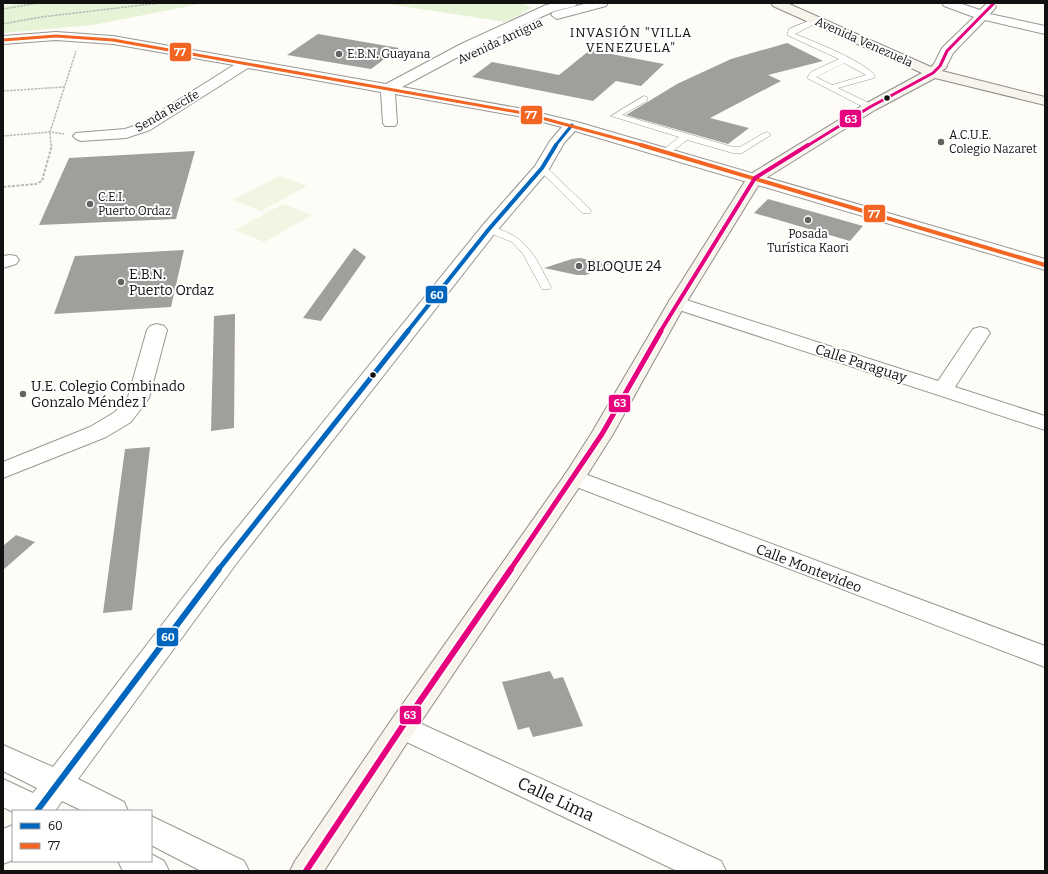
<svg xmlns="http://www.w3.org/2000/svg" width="1048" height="874" viewBox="0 0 1048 874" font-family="Bitter,serif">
  <rect width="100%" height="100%" fill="#fdfcf7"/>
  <g fill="#e7f3d7">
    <polygon points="18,3 205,3 93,25 3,33 3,6"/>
    <polygon points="381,3 522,3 532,8 506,22"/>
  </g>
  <g fill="#f0f6e1">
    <polygon points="280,176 307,186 261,211 233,200"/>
    <polygon points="283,204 312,215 264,242 235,230"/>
  </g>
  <g fill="#a19f9c">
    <polygon points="318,34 399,48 371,69 287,55"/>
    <polygon points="787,43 823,61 768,75 781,81 710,118 749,128 728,144 626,115 677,84 731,59"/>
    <polygon points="590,50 664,64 641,86 616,81 593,101 472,77 492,62 559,75"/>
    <polygon points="195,151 176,219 39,225 69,158"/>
    <polygon points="768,199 863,226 850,241 754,213"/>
    <polygon points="354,248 366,257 321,321 303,318"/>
    <polygon points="184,250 171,307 54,314 75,256"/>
    <polygon points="580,258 610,264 586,275 577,275 544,268 572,259"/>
    <polygon points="235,314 234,428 211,431 214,316"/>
    <polygon points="150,447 132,610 103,613 125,449"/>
    <polygon points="16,535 35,542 3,570 3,546"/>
    <polygon points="550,671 554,679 563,677 583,726 533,737 529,727 518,730 502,682"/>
  </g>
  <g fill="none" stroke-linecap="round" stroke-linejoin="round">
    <defs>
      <g id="lane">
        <path d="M813,19l7,2 -25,13c18,7 71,28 80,42l-1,2 -36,10 35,17v4h-6l-60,-31 4,-6 28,-13 -52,-24 2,-6zM844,63l22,12 -34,10 -16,-8z"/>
        <polygon points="644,96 647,97 647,101 622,115 733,147 740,147 764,133 767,132 771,135 742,153 733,153 687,140 669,154 663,154 663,150 679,137 611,116"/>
        <polygon points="542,165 545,166 590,209 591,211 590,213 582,213 539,170 539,166"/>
        <path d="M489,226c39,10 45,29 62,61l-1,2h-8l-19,-35 -11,-12 -27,-11 -1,-2 1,-2z"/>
      </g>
      <g id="street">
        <polygon points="556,3 577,3 575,6 554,11 471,50 402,87 523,109 577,122 1045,259 1045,270 575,131 564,143 548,171 495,233 239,560 78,779 124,802 128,811 83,811 62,801 55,811 13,812 3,807 3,779 33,793 37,788 3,771 3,745 53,767 221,548 483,225 535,166 550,141 562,127 523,117 395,94 397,123 395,126 385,126 383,123 381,92 248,68 150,130 126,138 81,141 76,139 73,136 76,133 125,129 140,124 234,65 113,44 56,40 3,44 3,36 56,32 113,36 386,84 461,44 546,5"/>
        <polygon points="588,3 608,3 606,6 557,19 551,15 553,12"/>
        <polygon points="942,3 959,3 980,10 986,4 994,4 996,7 990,14 1045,26 1045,34 985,20 953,53 945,69 935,69 933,66 942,48 974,17 944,6"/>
        <polygon points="10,255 16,256 19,260 16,264 3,268 3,256"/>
        <polygon points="677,297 938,381 973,329 980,327 987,329 990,333 955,387 1045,416 1045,430 670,307 668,303 670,299"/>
        <polygon points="157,324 164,326 167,330 149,398 131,422 106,437 3,478 3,462 90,427 115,412 128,397 147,330 150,326"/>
        <polygon points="574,470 1045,646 1045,667 566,483 563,478 566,473"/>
        <polygon points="402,715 721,861 726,871 677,871 392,735 388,727 392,719"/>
        <polygon points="151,816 244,861 249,871 201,871 151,845"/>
        <polygon points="13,825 13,860 3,864 3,829"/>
        <polygon points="151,854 164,861 169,871 123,871 118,861 151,861"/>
      </g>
      <polygon id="secondary" points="771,3 787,3 931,67 935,63 945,63 947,66 942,71 1045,97 1045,105 935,78 875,110 761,181 686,303 613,434 582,483 412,735 324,871 290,871 295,861 392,719 566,473 591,434 668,303 749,175 865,104 922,73 773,6"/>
    </defs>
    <use href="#lane" stroke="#979795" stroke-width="1"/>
    <use href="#street" stroke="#979795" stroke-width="2"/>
    <use href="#secondary" stroke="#8e8d8b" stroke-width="2"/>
    <g stroke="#b9b9b8" stroke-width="1.5" stroke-dasharray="2.5 1" stroke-linecap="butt">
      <polyline points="3,9 38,3"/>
      <polyline points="3,24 41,17 160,3"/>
      <polyline points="3,91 64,87"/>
      <polyline points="3,136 50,132 64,134"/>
      <polyline points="51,146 50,132 76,51"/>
    </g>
    <polyline stroke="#b9b9b8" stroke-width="2" stroke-dasharray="3 1.5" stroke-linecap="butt" points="3,187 36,184 42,181 52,145"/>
    <use href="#lane" fill="#fffffe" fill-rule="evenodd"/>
    <use href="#street" fill="#fffffe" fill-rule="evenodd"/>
    <use href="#secondary" fill="#f6f4eb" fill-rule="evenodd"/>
    <defs>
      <polyline id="bus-1-far3" points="555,146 572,125"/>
      <polyline id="bus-1-far2" points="407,332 489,229 542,168 556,145"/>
      <polyline id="bus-1-far1" points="218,570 408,331"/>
      <polyline id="bus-1" points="37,811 219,569"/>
      <polyline id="bus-2-far1" points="3,40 56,36 113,40 523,113 645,146"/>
      <polyline id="bus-2" points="641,145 1045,265"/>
      <polyline id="bus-3-far3" points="807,146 870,107 933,73 940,66 947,51 994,3"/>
      <polyline id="bus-3-far2" points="660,332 755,178 808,145"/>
      <polyline id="bus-3-far1" points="510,570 602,434 661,331"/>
      <polyline id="bus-3" points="306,871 402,727 511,569"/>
    </defs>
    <use href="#bus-1-far3" stroke="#fff" stroke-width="5"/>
    <use href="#bus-1-far2" stroke="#fff" stroke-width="6"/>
    <use href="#bus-1-far1" stroke="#fff" stroke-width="8"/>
    <use href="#bus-1" stroke="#fff" stroke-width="10"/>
    <use href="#bus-2-far1" stroke="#fff" stroke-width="5"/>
    <use href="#bus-2" stroke="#fff" stroke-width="6"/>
    <use href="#bus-3-far3" stroke="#fff" stroke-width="5"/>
    <use href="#bus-3-far2" stroke="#fff" stroke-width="6"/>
    <use href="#bus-3-far1" stroke="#fff" stroke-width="8"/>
    <use href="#bus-3" stroke="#fff" stroke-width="10"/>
    <use href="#bus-1-far3" stroke="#0065bd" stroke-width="3"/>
    <use href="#bus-1-far2" stroke="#0065bd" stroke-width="4"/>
    <use href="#bus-1-far1" stroke="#0065bd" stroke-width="5"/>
    <use href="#bus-1" stroke="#0065bd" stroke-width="6"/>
    <use href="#bus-2-far1" stroke="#f26522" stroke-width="3"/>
    <use href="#bus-2" stroke="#f26522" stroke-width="4"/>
    <use href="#bus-3-far3" stroke="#e5007d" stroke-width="3"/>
    <use href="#bus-3-far2" stroke="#e5007d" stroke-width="4"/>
    <use href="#bus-3-far1" stroke="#e5007d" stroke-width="5"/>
    <use href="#bus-3" stroke="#e5007d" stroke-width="6"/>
  </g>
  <g fill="#646362" stroke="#fff" stroke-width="1.5">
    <circle cx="339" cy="54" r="4"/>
    <circle cx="941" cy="142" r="4"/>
    <circle cx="90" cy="204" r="4"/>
    <circle cx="808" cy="220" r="4"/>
    <circle cx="579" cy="266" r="4"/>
    <circle cx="121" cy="282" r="4"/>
    <circle cx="23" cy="394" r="4"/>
  </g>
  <g fill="#111" stroke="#fff" stroke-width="1.5">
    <circle cx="887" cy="98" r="3.5"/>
    <circle cx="373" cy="375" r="3.5"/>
  </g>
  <g text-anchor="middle" stroke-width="4" stroke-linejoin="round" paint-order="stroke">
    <g font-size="12" fill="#111" stroke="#fff">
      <text transform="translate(500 41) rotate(-25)" y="4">Avenida Antigua</text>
      <text transform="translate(864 42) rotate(24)" y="4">Avenida Venezuela</text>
      <text transform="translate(167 111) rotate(-30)" y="4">Senda Recife</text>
    </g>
    <g font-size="12" fill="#111" stroke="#fff" text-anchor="start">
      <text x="347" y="58">E.B.N. Guayana</text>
      <text x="949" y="139">A.C.U.E.<tspan x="949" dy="14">Colegio Nazaret</tspan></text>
      <text x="98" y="201">C.E.I.<tspan x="98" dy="14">Puerto Ordaz</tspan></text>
      <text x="808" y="238" text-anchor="middle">Posada<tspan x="808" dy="14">Turística Kaori</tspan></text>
    </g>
    <g font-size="13" letter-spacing="1" fill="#111" stroke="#fff">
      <text x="631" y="37">INVASIÓN "VILLA<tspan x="631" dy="15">VENEZUELA"</tspan></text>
    </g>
    <g font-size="14" fill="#111" stroke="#fff" text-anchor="start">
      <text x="587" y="271">BLOQUE 24</text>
      <text x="129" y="279">E.B.N.<tspan x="129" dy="16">Puerto Ordaz</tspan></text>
      <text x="31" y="391">U.E. Colegio Combinado<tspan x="31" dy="16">Gonzalo Méndez I</tspan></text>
    </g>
    <g font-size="14" fill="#111" stroke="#fff">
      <text transform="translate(861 363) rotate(18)" y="5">Calle Paraguay</text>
      <text transform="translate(809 568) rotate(21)" y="5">Calle Montevideo</text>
    </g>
    <g font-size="17" fill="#111" stroke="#fff">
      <text transform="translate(556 799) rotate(25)" y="6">Calle Lima</text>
    </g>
  </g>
  <g stroke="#fff" stroke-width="1.5">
    <rect x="169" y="42" width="23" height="20" rx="4" fill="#f26522"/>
    <rect x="520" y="105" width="23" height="20" rx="4" fill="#f26522"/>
    <rect x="839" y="109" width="23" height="19" rx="4" fill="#e5007d"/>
    <rect x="863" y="204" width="23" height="19" rx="4" fill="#f26522"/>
    <rect x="425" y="285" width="23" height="19" rx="4" fill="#0065bd"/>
    <rect x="608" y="394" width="23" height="19" rx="4" fill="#e5007d"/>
    <rect x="156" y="627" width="23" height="20" rx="4" fill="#0065bd"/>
    <rect x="399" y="705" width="23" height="20" rx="4" fill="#e5007d"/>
  </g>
  <g font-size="11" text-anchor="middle" font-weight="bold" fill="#fff">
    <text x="180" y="56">77</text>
    <text x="531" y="119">77</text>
    <text x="851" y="123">63</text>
    <text x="874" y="218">77</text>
    <text x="437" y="299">60</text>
    <text x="620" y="407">63</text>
    <text x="168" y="641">60</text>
    <text x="410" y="719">63</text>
  </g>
  <rect width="1048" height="874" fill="none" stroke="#111111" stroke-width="8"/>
  <rect x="12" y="810" width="140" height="52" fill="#ffffff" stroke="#a0a0a0"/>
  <rect x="20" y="823" width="20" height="6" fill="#0065bd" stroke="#a0a0a0"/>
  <text x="48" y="830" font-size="12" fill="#111111">60</text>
  <rect x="20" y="843" width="20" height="6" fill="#f26522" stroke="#a0a0a0"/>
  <text x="48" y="850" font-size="12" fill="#111111">77</text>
</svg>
